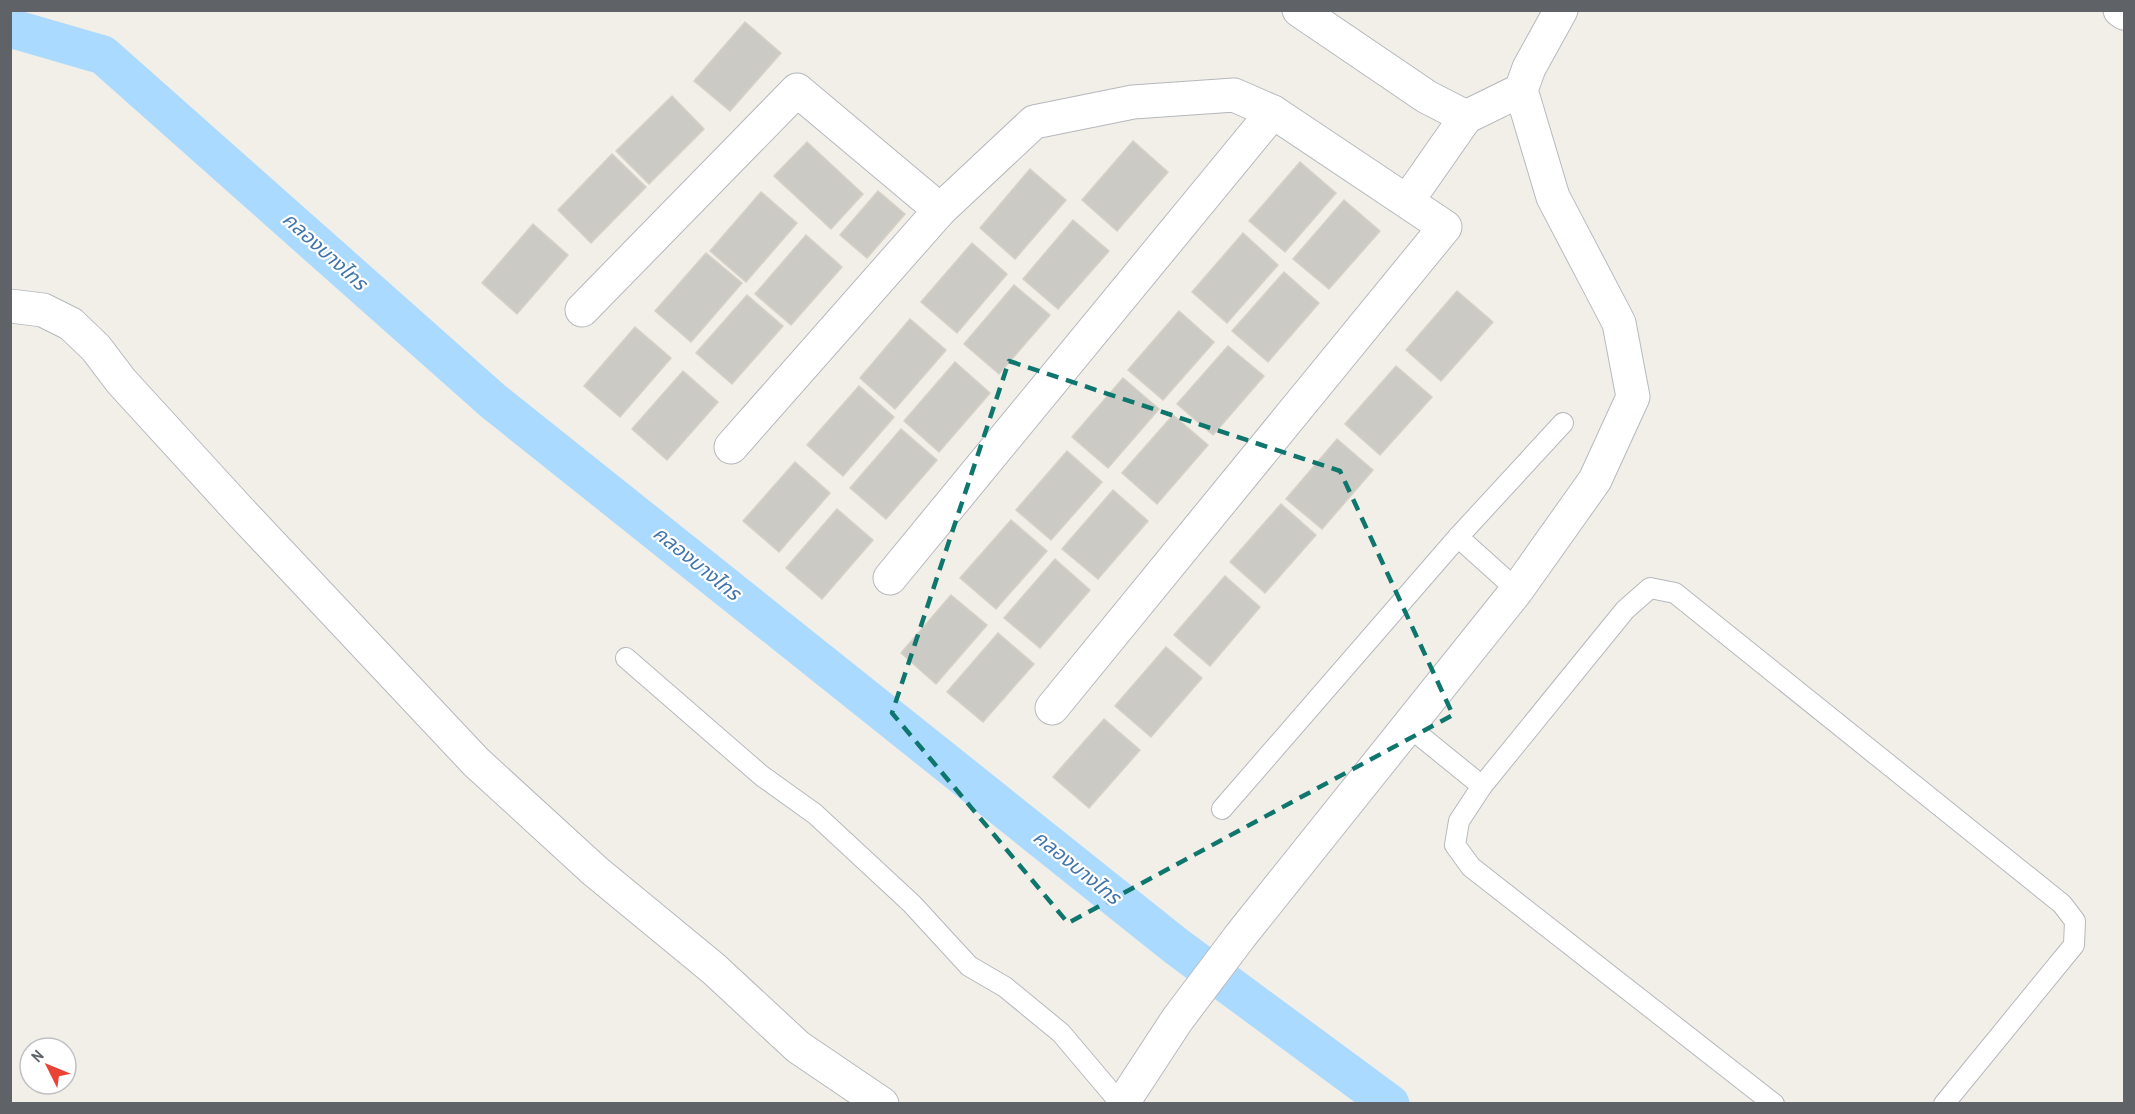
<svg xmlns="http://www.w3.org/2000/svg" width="2135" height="1114" viewBox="0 0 2135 1114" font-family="'Archivo Narrow','Noto Sans Thai',sans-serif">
  <rect width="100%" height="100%" fill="#f1efe8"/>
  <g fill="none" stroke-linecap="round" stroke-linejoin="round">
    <polyline stroke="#aadaff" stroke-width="39" points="10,28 103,55 493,401 1176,946 1390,1104"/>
  </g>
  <g fill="#cccac5" stroke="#d6d1c6" stroke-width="1.5">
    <polygon points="745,22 781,53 730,111 694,81"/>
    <polygon points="672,96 704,129 649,184 616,151"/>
    <polygon points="1133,141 1168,172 1117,231 1082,200"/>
    <polygon points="807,142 863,194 831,229 774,176"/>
    <polygon points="612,154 646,187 591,243 558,210"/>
    <polygon points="1300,162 1336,193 1285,252 1249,221"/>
    <polygon points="1030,169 1066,200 1015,259 980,228"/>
    <polygon points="878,191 905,214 867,258 840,235"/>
    <polygon points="761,192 797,223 746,282 710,251"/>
    <polygon points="1344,200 1380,231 1329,289 1293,259"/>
    <polygon points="1073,220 1109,251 1058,309 1023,279"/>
    <polygon points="533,224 568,255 517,314 482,283"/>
    <polygon points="1243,233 1278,265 1227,323 1192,292"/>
    <polygon points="806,235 842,267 791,325 755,294"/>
    <polygon points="972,243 1007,274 957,333 921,302"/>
    <polygon points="706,253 742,283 691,342 655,311"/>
    <polygon points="1284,272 1319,303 1268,362 1232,331"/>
    <polygon points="1014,285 1050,315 999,374 964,344"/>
    <polygon points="1457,291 1493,322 1441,381 1406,350"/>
    <polygon points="747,295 783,326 732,384 696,353"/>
    <polygon points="1179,311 1214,342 1163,400 1128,370"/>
    <polygon points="910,319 946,350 895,409 860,378"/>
    <polygon points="635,327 671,358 620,417 584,386"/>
    <polygon points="1228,346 1264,376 1213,435 1177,404"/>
    <polygon points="955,362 990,393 939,452 904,421"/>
    <polygon points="1396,366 1432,397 1380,455 1345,424"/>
    <polygon points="683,371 718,402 667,460 632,429"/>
    <polygon points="1123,378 1159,409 1108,468 1072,437"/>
    <polygon points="859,386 894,417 843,476 807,445"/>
    <polygon points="1173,415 1208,445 1157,504 1122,473"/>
    <polygon points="901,429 937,460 886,519 850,488"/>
    <polygon points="1337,439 1373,470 1322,529 1286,499"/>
    <polygon points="1067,451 1102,482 1051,540 1016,510"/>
    <polygon points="795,462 830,493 779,552 743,521"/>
    <polygon points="1113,490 1148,521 1098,579 1062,549"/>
    <polygon points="1281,504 1316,535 1265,593 1230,562"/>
    <polygon points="837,509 873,540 822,599 786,568"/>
    <polygon points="1011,520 1047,551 996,609 960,578"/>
    <polygon points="1055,559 1090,590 1040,648 1004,618"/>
    <polygon points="1225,576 1260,607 1210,666 1174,635"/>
    <polygon points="951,595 987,625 936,684 901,653"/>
    <polygon points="998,633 1034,664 983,722 947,692"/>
    <polygon points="1166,647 1202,678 1151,737 1115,706"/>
    <polygon points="1104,719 1140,750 1089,808 1053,777"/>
  </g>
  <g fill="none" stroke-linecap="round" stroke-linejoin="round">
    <defs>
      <g id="lane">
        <polyline points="1458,537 1517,590"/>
        <polyline points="626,658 762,776 815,814 912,904 969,966 1005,987 1061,1033 1121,1104"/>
        <polyline points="1408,726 1482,786 1459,821 1455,845 1471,867 1774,1104"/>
        <polyline points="1482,786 1625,610 1650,588 1675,593 2062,904 2075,921 2074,945 1944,1104"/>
        <polyline points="1222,809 1458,537 1563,423"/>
      </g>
      <g id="street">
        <polyline points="1299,10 1427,97 1466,117 1521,90"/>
        <polyline points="2120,10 2124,13"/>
        <polyline points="1408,200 1466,117"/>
        <polyline points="10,306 43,310 71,324 96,348 121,381 238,509 476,762 595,871 714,969 798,1047 882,1104"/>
        <polyline points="582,310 797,90 940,210"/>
        <polyline points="731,447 940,210 1034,122 1133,102 1234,95 1273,112 1445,227 1052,708"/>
        <polyline points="890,578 1273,112"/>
      </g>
      <polyline id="secondary" points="1122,1104 1177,1020 1241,935 1517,590 1595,480 1633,397 1619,323 1553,197 1521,90 1529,68 1561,10"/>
    </defs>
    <use href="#lane" stroke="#b5b8bc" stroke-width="22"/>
    <use href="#street" stroke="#b5b8bc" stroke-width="35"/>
    <use href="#secondary" stroke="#b6babf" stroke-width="35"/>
    <use href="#lane" stroke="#fff" stroke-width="20"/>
    <use href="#street" stroke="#fff" stroke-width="33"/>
    <use href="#secondary" stroke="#fff" stroke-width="33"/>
  </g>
  <path fill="none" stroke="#0f766e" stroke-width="4.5" stroke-dasharray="12 8" stroke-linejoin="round" d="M1009,361l331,110 113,244 -385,208 -176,-210z"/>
  <g text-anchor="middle" stroke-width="4.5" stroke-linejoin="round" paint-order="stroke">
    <g font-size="20" font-style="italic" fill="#4174aa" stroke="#fff">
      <text transform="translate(325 251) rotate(42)" y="7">คลองบางไทร</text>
      <text transform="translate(697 563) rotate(39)" y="7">คลองบางไทร</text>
      <text transform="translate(1077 867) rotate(39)" y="7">คลองบางไทร</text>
    </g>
  </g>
  <rect width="2135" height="1114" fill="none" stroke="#5f6368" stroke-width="24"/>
  <g transform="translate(48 1066) rotate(313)"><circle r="28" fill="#ffffff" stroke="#bfc1c3" stroke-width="1.5"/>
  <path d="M0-4.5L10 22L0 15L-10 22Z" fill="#ea4335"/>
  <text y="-9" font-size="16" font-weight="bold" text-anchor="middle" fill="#5f6368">N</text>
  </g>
</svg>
